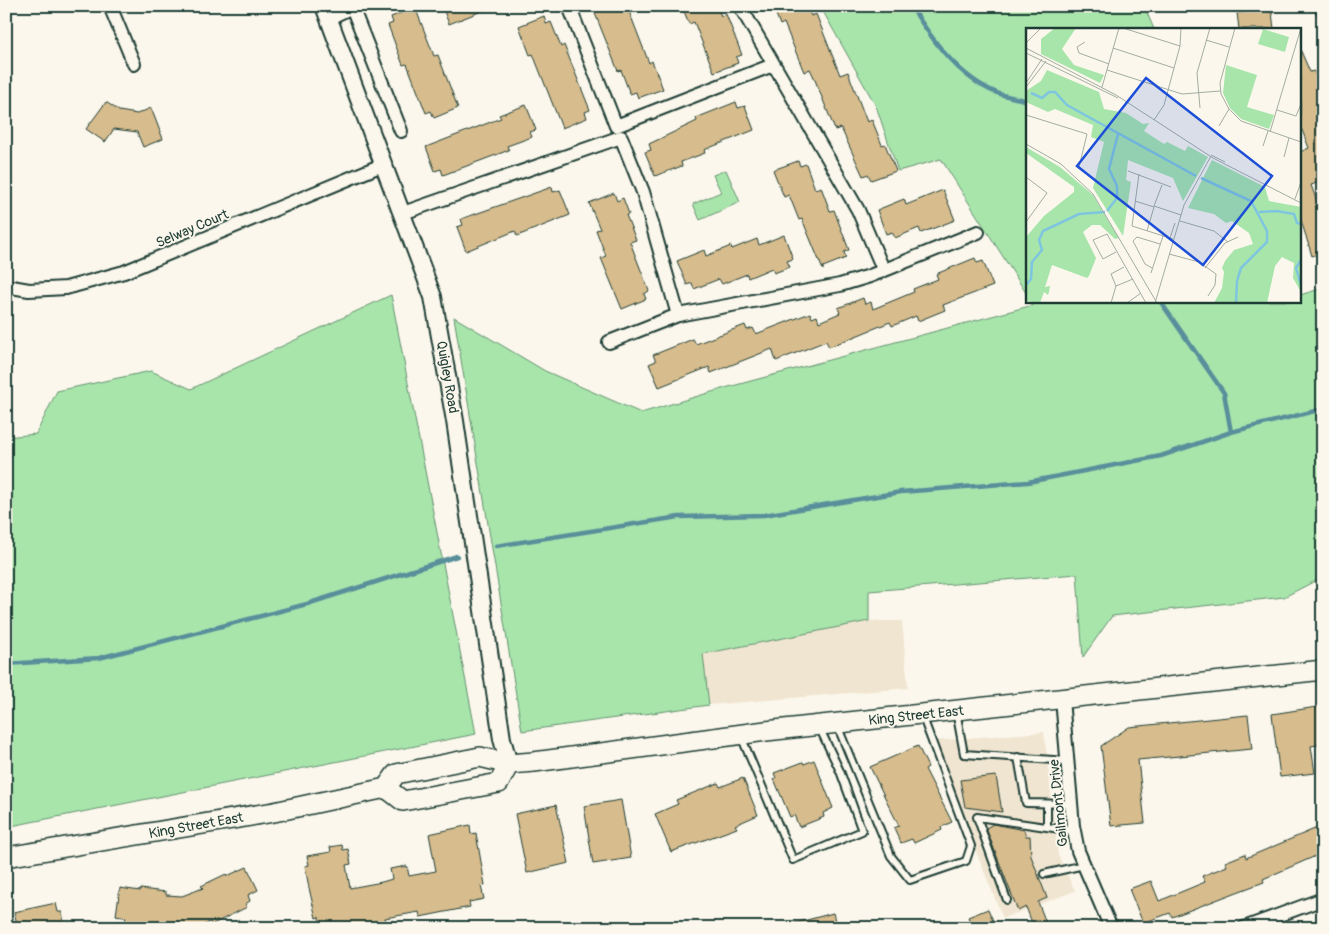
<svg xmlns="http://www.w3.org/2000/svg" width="1329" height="934" viewBox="0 0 1329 934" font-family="Pangolin,sans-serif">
  <rect width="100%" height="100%" fill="#fbf7ec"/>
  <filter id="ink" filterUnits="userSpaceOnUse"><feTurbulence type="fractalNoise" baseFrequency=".02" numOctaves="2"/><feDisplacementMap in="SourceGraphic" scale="10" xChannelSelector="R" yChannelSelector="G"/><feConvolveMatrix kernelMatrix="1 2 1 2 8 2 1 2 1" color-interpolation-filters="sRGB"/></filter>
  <g filter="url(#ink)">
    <g fill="#f0e5d0">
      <polygon points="869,621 902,621 908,688 709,705 703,654"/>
      <polygon points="1044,732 1058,855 1075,891 1003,918 931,741"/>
    </g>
    <g fill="#a8e5ab" stroke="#649170">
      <polygon points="820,6 1144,6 1154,29 1028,29 1028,296 941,159 898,171 876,106"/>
      <polygon points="726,170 740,202 700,220 693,204 721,192 713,175"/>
      <polygon points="1323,288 1323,577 1284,597 1112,616 1083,657 1077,574 869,591 869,621 703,654 709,705 522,731 454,317 545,371 641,413 725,388 1033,305 1031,301 1300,301 1300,295"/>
      <polygon points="391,295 476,734 6,827 6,437 36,434 57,391 151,371 191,389"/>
    </g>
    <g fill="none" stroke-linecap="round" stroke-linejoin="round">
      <g stroke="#588f9b" stroke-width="4.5">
        <path d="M911,6c22,35 47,71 86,87 10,4 21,5 31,8"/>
        <polyline points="1160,301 1224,393 1231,432"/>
        <polyline points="496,546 679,517 764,515 901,492 1028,482 1161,456 1231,432 1323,409"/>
        <polyline points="6,664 99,658 307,604 457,556"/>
      </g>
    </g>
    <g fill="#d7bc8d" stroke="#1f3d34">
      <polygon points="442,6 492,6 492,7 449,24"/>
      <polygon points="592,6 627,6 649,63 652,61 663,89 638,98 636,92 630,94 621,70 618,71"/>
      <polygon points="682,6 717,6 721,16 726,14 742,55 736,57 738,63 714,72 694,22 689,24"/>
      <polygon points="773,6 807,6 811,16 816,14 840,75 848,72 867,122 872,120 882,145 885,144 896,171 871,180 868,174 863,176 841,128 835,130 813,75 810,69 804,72 784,23 780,25"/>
      <polygon points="415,7 434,56 438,55 458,108 434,118 431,111 426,113 407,64 403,65 388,25 393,23 391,17"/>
      <polygon points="1269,10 1270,13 1272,12 1274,29 1239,29 1237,13"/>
      <polygon points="544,16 546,24 551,22 561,47 564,45 590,110 585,112 587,118 562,128 533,54 530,55 519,26"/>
      <polygon points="1300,49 1310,72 1314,71 1323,93 1323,181 1311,185 1323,218 1323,252 1312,256 1300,217 1300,152 1309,148 1300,125"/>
      <polygon points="106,102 119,111 137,114 151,108 163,139 143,147 137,132 114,129 105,142 86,129"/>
      <polygon points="736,102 738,108 745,106 754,130 704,150 705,153 681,162 682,166 655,176 645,152 651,150 649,144 697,121 696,118"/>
      <polygon points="526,105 536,130 530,132 532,137 507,146 509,150 443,175 441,169 435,171 426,147 501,118 499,115"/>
      <polygon points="798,161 800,166 806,164 815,189 821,187 830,211 834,210 849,250 844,252 846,258 823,267 823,270 802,219 799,220 789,195 784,197 773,170"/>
      <polygon points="552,187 553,192 560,190 570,215 517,236 515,231 466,251 457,227 463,225 461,219"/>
      <polygon points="943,190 955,220 921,233 919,228 895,238 892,232 886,234 877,210 904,199 906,205"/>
      <polygon points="614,193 617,201 623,198 629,214 626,215 636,240 630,242 649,291 644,294 646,299 622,309 601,258 606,256 596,230 600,229 589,203"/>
      <polygon points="784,235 793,259 787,261 790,267 774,273 772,268 748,278 747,274 722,284 719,279 694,289 692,283 687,285 677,261 704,250 706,256 731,246 732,249 757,239 759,245"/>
      <polygon points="975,258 977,263 983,261 993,286 943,305 945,310 918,321 916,316 892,326 890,322 829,347 826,341 776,361 772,349 711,373 709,367 659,387 649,364 656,361 653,355 693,339 696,344 745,325 747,330 753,328 756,334 810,313 812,318 817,316 819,322 840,313 838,308 863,298 865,304 871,302 873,309 914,292 913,289 938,279 936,274"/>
      <polygon points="1323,706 1323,744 1311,746 1315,773 1280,777 1272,714"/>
      <polygon points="1248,715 1252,749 1138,760 1145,823 1111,826 1101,746 1129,727"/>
      <polygon points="918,746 928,767 925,769 952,822 941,827 942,830 914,843 912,839 901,843 894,828 899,826 870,767"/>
      <polygon points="814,760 833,808 823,813 824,817 799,827 794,815 790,817 774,779 776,778 774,773 803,762 804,764"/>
      <polygon points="996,776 1002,812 965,807 960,780"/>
      <polygon points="743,778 758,815 735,825 737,828 671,852 655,814 678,804 676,800 718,783 720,787"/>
      <polygon points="621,800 631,858 593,864 584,806"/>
      <polygon points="556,805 569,863 527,873 515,814"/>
      <polygon points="993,824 1024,830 1026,836 1030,836 1031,856 1047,898 1038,902 1048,928 1034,928 1026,907 1018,911 986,828"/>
      <polygon points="470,825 471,834 476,833 485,885 481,886 484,899 469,902 470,907 420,917 419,912 385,918 386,922 355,928 321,928 319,917 316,918 309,888 305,866 309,865 307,856 331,852 330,847 342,845 343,850 348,849 351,864 346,865 350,888 382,882 392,879 390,869 407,866 409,876 436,871 429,834"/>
      <polygon points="1317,828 1323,843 1323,847 1316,850 1318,855 1263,879 1264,882 1237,892 1172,917 1170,913 1143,923 1129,889 1151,881 1159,901 1205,882 1202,876 1227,866 1225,862 1245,854 1246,858"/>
      <polygon points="247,867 258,890 248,895 250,901 245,904 247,907 211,925 210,922 198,928 139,928 125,922 126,917 116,915 120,888 140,891 141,889 166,892 166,895 182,896 203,888 201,886 226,874 227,876"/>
      <polygon points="56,903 58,912 62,912 65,928 18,928 14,912"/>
      <polygon points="988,909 994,923 984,928 973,928 968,917"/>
      <polygon points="833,913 837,928 792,928 792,924"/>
    </g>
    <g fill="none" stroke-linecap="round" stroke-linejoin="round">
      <defs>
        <g id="service">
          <polyline points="956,711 964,754 1068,761"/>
          <polyline points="837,725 891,856 910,880 966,861 971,846 922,715"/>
          <polyline points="741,736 793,860 862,831 840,771 819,727"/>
          <polyline points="1018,757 1026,803 1072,804"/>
          <polyline points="1047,825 1047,804"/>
          <polyline points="1044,874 1084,865"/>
          <polyline points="1007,900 977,817 1074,831"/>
        </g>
        <g id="minor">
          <polyline points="110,6 134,64"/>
          <polyline points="569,6 616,126 773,65"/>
          <polyline points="740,6 858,210 883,269"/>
          <polyline points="1320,6 1323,10"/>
          <polyline points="352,7 401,131"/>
          <polyline points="329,18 354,6"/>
          <polyline points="403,213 621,137 643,192 678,315"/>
          <polyline points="6,286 29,290 66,288 124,272 382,165"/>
          <polyline points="609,342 678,315 840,285 870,276 978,232"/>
          <polyline points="1062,699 1073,826 1078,851 1111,928"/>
          <polyline points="1244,928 1323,899"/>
        </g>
        <polyline id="tertiary" points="324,6 433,297 455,421 502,739 509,764"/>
        <g id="secondary">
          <polyline points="386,788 403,801 499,783 509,764"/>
          <polyline points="6,857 274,812 386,788 396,774 480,757 509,764 534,762 766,731 1323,670"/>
        </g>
      </defs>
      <use href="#service" stroke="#1f3d34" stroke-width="10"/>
      <use href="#minor" stroke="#1f3d34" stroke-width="16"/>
      <use href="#tertiary" stroke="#1f3d34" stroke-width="20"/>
      <use href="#secondary" stroke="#1f3d34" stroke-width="22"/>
      <use href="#service" stroke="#fbf7ec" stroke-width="6"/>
      <use href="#minor" stroke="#fbf7ec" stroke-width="12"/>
      <use href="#tertiary" stroke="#fbf7ec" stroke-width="16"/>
      <use href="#secondary" stroke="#fbf7ec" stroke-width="19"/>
    </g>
  </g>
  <g text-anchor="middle" stroke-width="4" stroke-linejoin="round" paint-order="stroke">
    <g font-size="14" fill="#1f3d34" stroke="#fbf7ec">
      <text transform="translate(192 228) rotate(-23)" y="5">Selway Court</text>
      <text transform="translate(448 377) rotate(80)" y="5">Quigley Road</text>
      <text transform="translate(916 715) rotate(-6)" y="5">King Street East</text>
      <text transform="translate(1058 803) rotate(-96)" y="5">Gailmont Drive</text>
      <text transform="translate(196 825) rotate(-10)" y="5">King Street East</text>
    </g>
  </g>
  <g transform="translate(1026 28)">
    <rect width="275" height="275" fill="#fbf7ec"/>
    <path d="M29,0h21l-14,21 12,16 30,10 -4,8 -59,-29v-15zM237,1l26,8 -4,15 -27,-8zM200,37l31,10 -10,32 27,8 -5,14 -28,-10 -11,-11 -7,-15zM21,42l52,22 5,17 22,4 17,11 6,-1 -5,8 20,13 3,-2 18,9 3,-5 20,11 -25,44 -10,-23 -45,-18 -2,20 5,2 -8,54 -30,-48 11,-46 -13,-5 2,-12 -38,-16 -7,3 -22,-10v-11l15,-10zM0,119l34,20 33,28 26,43 -4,1 -15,-14h-8l-9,7 13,26 -7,18 -2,2 -35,-13 -7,22 5,-1 -1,6 -1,3 -4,-3 -4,11 -14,-2v-64l18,-21 30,-24v-5l-48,-34zM186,132l53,27 4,14 32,6v85l-8,-14 1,-15 -12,-6 -7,9 -8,37h-53l8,-15 2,-16 -2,-4 3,-7 9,-11 19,-6 -4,-11 -17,-12 -6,2 -12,-9 -26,-6z" fill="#a8e5ab"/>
    <path fill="none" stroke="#7ec5df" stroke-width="2.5" d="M5,65l11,5 7,-6h6l12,13 129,71M175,150l50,23 16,30v11l-26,26 -4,13 -1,22M81,183l10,-13v-12l-8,-17 9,-35M233,184l18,-1 17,3 3,9 4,1M275,232l-5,8 5,17M0,257l5,-6 1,-17 10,-12 -3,-10 4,-9 36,-17 26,-2"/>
    <path fill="none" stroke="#a3ada2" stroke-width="1" d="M97,0l57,18M209,0l-15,55 1,11 8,15 12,12 60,21M180,12l23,7M59,14l-8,5 2,6 30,11M0,15l15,-15M0,20l90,47 97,63 88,45M87,20l61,20M0,25l92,45M81,42l75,24 38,-3M0,55l16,-24M0,59l20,-26M76,59l17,-59M174,80l-3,-35 13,-45M251,82l19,6 5,-12M0,87l61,19 -8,33M128,92l10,-15 16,-59 1,-18M193,98l10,-17M244,104l31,-104M0,116l35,20 32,30 64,109M237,118l5,-15M185,127l14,7M258,129l5,-19M102,143l43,16M113,146l-7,52 41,13M0,149l21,16 -21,29M136,157l-8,21 27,9M269,171l6,-17M109,173l19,6 -7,24M154,193l34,10 14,11M144,210l5,-15M90,224l-13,7 -10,-19 14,-6 39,69M143,226l30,8 17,12M126,240l-7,-4 -12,-23 4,-4 23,7M179,240l20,-25 13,-6M125,245l12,-37M90,258l17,-7M182,268l7,-11 1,-11M85,275l5,-17 -5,-12 13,-7M101,275l14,-10M129,275l29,-98 27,-49"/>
    <path fill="#1d4ed8" fill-opacity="0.15" stroke="#1d4ed8" stroke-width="2.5" d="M120,50l126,98 -69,89 -126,-99z"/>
    <rect width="275" height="275" fill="none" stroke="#1f3d34" stroke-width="2.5"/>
  </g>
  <rect width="1329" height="934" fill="none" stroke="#fbf7ec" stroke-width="25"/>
  <rect x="12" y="12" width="1304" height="909" fill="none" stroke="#1f3d34" stroke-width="2" filter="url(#ink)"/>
</svg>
